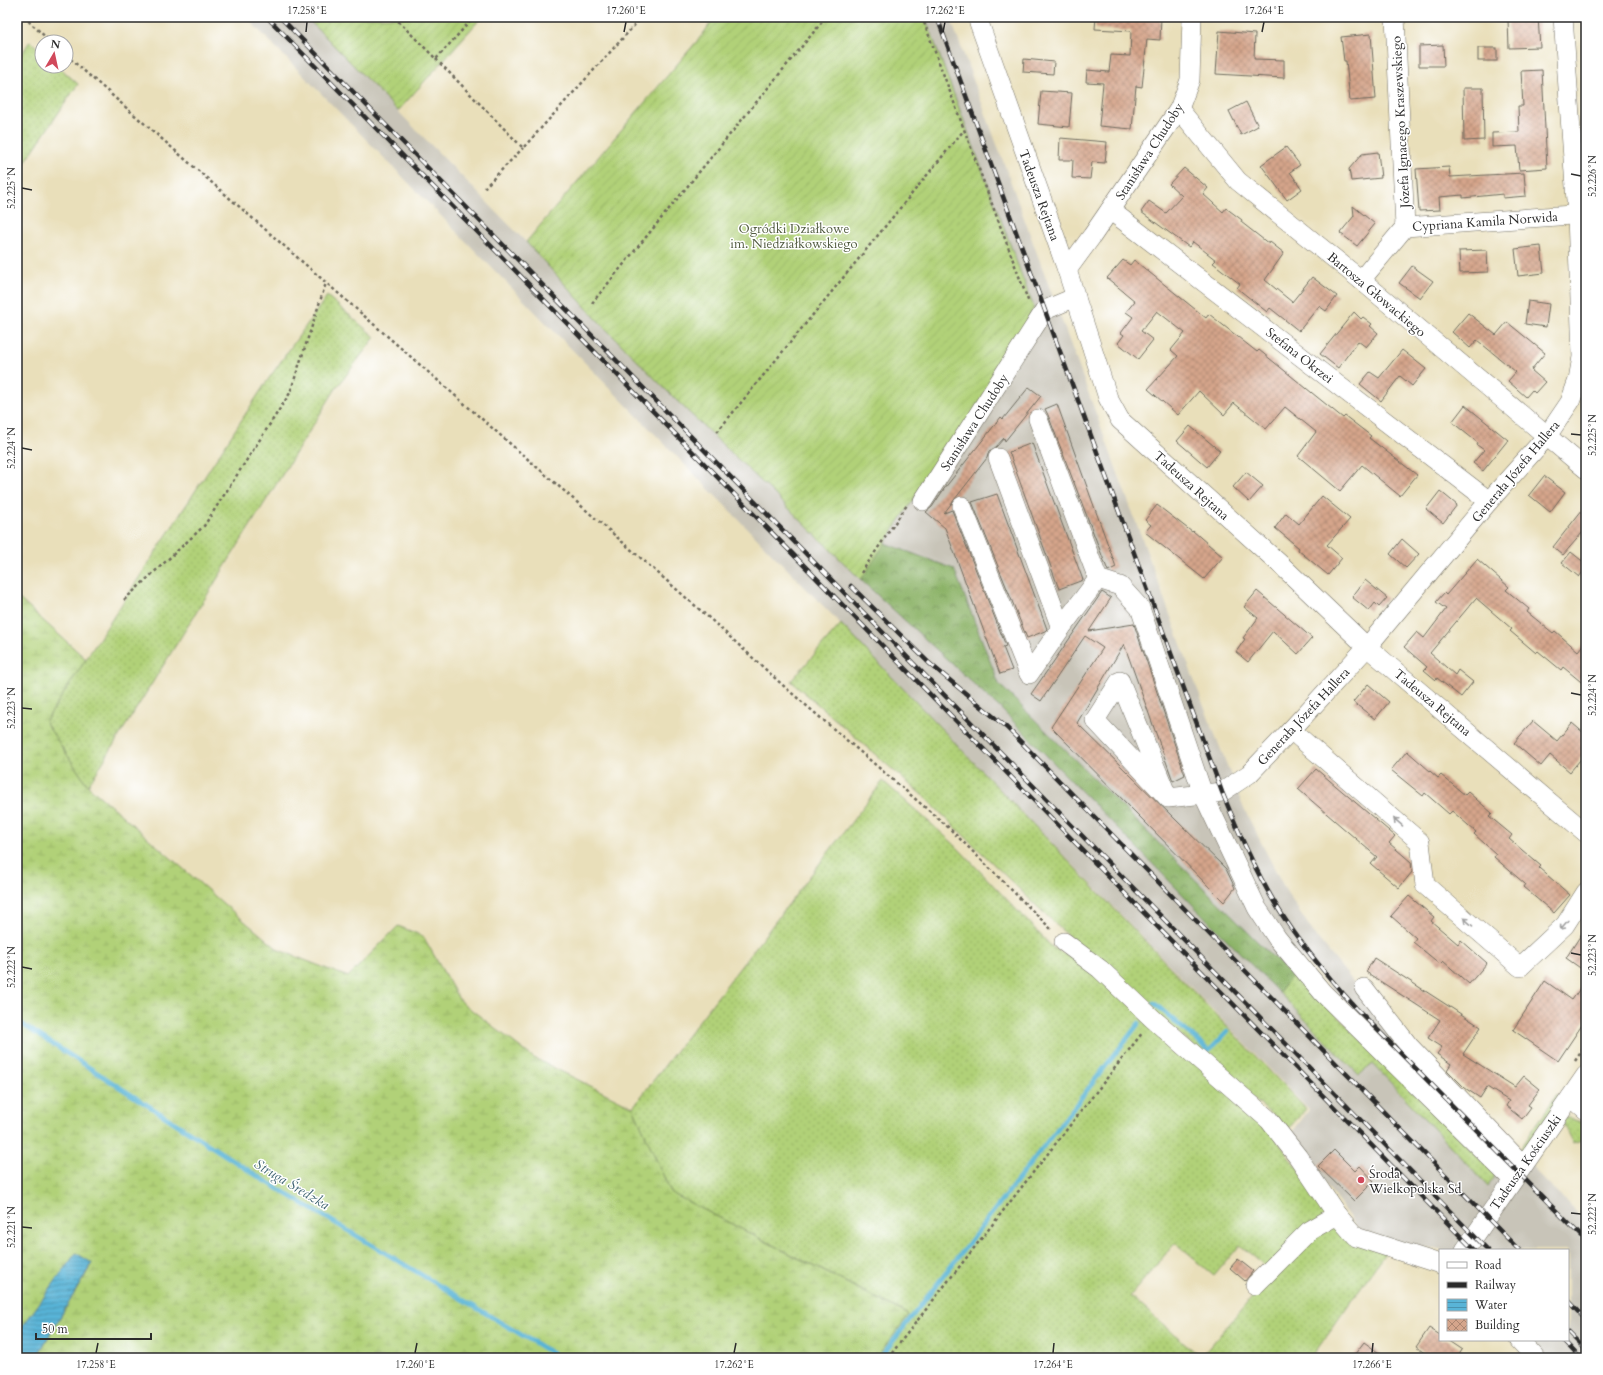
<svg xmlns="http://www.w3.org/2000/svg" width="1603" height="1375" viewBox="0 0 1603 1375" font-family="Cardo,serif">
  <defs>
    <pattern id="grass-dots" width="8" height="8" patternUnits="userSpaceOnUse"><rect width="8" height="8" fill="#b1d178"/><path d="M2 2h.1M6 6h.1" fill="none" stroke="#98b468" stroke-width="1.8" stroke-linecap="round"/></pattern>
    <pattern id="forest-crowns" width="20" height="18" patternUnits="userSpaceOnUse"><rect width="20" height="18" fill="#8cb368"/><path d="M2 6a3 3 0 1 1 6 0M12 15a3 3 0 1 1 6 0" fill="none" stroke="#739256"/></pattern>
    <pattern id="wetland-marsh" width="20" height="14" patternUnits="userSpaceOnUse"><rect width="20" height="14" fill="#b1d178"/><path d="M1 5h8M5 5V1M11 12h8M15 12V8" fill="none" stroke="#98b468"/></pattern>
    <pattern id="garden-furrows" width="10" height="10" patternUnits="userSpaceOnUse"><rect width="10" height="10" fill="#b1d178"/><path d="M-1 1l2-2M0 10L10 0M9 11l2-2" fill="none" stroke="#98b468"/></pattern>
    <pattern id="water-rules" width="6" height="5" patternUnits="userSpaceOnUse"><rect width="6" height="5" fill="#59b4d7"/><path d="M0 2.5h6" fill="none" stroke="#4a93af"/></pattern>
    <pattern id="building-cross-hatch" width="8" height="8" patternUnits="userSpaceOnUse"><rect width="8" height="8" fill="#d5a58b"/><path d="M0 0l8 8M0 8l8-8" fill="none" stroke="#ad8772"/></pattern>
  </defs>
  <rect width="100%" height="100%" fill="#fff"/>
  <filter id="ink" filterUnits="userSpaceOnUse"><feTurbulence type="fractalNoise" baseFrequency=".025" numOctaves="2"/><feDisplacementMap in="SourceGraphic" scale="8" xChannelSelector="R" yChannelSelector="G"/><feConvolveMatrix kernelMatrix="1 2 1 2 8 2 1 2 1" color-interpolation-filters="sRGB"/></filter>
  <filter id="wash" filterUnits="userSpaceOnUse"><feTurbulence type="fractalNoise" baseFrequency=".012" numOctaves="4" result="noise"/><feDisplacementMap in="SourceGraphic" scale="16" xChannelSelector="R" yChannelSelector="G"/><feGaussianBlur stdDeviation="0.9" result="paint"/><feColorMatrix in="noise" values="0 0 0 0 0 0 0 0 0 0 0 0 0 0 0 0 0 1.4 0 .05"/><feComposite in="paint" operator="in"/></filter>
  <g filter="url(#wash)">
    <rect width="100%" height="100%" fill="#e9dfba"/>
    <polygon fill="#c8c4b8" points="246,17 306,17 526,242 602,325 676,400 771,491 861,580 1001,709 1359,1075 1373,1063 1488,1185 1503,1166 1302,958 1292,976 874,559 921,488 977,408 1034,308 925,17 950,17 1200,696 1244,809 1286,891 1315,935 1355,984 1586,1222 1586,1358 1547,1358 1532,1340 1568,1340 1568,1250 1447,1250 1403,1244 1358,1229 1290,1135 1309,1110 841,624"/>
    <g fill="url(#grass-dots)" stroke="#6e7e52">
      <polygon points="30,41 42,52 42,66 58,66 78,84 17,174 17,61"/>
      <polygon points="327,296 375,337 335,390 88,786 45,722 265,384"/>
      <polygon points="841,624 1306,1109 1288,1129 1069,937 923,796 791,681"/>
      <polygon points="883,781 955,845 1052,947 1098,973 1265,1124 1331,1214 1266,1267 1240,1245 1214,1276 1175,1243 1130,1296 1201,1357 1273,1273 1334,1221 1385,1253 1311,1358 876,1358 908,1314 671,1193 633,1107"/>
      <polygon points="1292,976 1321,999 1496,1174 1488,1186 1373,1064 1359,1075 1279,993"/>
      <polygon points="1557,1094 1560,1097 1524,1151 1519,1151"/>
      <path d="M1566,1116c7,5 13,4 20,9v20l-5,-4 -8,3 -11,-22z"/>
    </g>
    <polygon fill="url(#forest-crowns)" stroke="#5c6f4a" points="882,542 954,569 999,684 1292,976 1279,993 1001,709 861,580 874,559"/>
    <polygon fill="url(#wetland-marsh)" stroke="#6e7e52" points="17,597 86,659 45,722 88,786 225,905 279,950 348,977 398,926 423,936 460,1001 534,1058 633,1107 671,1193 909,1315 876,1358 36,1358 92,1264 76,1253 17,1334"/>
    <g fill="url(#garden-furrows)" stroke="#6e7e52">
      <polygon points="306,17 482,17 398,111"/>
      <polygon points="715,17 925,17 1034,308 977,408 921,488 861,580 771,491 676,400 602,325 526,242 703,34"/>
    </g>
    <polygon fill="url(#water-rules)" stroke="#427081" points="76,1253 92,1263 36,1358 17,1358 17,1334"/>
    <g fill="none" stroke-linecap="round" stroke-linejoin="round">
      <g stroke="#59b4d7" stroke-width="4.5">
        <polyline points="1154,1003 1209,1051 1227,1032"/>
        <polyline points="17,1021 262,1179 560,1358"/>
        <polyline points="880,1358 1139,1023"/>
      </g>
    </g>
    <g id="blocks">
      <g fill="url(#building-cross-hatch)">
        <polygon points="1096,17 1161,17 1160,40 1147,39 1142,87 1136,86 1132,129 1099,126 1103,83 1086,82 1087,70 1109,72 1111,55 1130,56 1131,31 1095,29"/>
        <polygon points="1518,17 1538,17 1540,47 1509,48 1508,20 1518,20"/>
        <polygon points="1219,31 1255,34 1254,59 1284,60 1284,78 1216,74"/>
        <polygon points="1371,34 1376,99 1350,101 1346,61 1344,61 1341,37"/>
        <polygon points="1443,45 1444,66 1419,66 1419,46"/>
        <rect x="1478" y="48" width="19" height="13"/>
        <polygon points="1024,59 1054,62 1053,74 1023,72"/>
        <polygon points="1542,70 1547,168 1519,170 1517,146 1492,147 1492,133 1519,132 1518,106 1523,106 1521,71"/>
        <polygon points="1463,88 1483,88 1484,140 1464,141"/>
        <polygon points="1041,91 1072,93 1069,127 1038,124"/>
        <polygon points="1246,102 1258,126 1241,135 1229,111"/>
        <polygon points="1060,138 1107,142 1105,163 1092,162 1090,179 1072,178 1073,160 1059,160"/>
        <polygon points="1286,147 1300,165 1290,172 1302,189 1287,200 1261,165"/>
        <polygon points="1378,152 1381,178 1351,181 1349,169 1362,154"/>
        <polygon points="1449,167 1450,177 1524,173 1526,196 1503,198 1503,194 1463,198 1463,195 1439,197 1440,210 1419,211 1416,169"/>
        <polygon points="1184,168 1208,188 1203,194 1223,212 1226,208 1242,220 1241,222 1269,244 1270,242 1284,253 1265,280 1292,302 1312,277 1337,296 1326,311 1319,306 1299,331 1270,308 1267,312 1237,288 1240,284 1213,263 1216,260 1193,242 1189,247 1141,212 1149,201 1166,213 1182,196 1169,184"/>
        <polygon points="1353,206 1375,224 1357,246 1340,233 1354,216"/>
        <polygon points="1541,246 1544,273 1518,276 1515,249"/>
        <polygon points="1487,250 1488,272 1460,273 1459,251"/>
        <polygon points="1123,260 1130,265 1134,260 1206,318 1209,314 1257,352 1259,350 1343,418 1345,416 1371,436 1369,438 1417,475 1400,496 1362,465 1340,491 1298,456 1316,432 1285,407 1266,429 1234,403 1224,415 1199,391 1178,415 1148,389 1178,356 1171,350 1185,333 1157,311 1141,331 1153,340 1138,359 1118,343 1124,335 1121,333 1133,317 1126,312 1135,301 1107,278"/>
        <polygon points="1412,266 1433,281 1420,298 1399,283"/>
        <polygon points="1528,301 1549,304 1546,327 1525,324"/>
        <polygon points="1354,312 1361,319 1363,317 1372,324 1370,326 1378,333 1366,347 1358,341 1338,368 1320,354"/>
        <polygon points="1468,313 1496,335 1507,322 1545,353 1531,370 1545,382 1535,393 1532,390 1526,397 1508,381 1516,372 1477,340 1470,348 1452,332"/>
        <polygon points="1402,350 1426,369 1412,386 1400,376 1381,401 1360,384 1370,372 1379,378"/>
        <polygon points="1029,387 1041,396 1005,441 1004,438 996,447 989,451 987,458 944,513 952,510 1006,646 1003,647 1012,670 1000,674 945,528 926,512 932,507 944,489 1001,417 1003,419"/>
        <polygon points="1057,404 1116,567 1108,571 1048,415 1045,409"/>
        <polygon points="1465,405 1508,440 1483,471 1473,463 1484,450 1477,445 1478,443 1452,422"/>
        <polygon points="1190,426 1220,451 1207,467 1177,441"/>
        <polygon points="1032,443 1083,580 1059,589 1009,452"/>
        <polygon points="1246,472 1263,486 1249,502 1233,487"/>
        <polygon points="1544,476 1565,492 1550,512 1529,495"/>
        <polygon points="1440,491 1457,505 1443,523 1426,509"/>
        <polygon points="997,494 1047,629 1045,631 1027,638 972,502"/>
        <polygon points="1322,496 1350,519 1327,545 1342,558 1328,575 1298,550 1299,548 1275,528 1286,513 1299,524"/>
        <polygon points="1157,505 1192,532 1193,531 1223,557 1204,579 1145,532 1151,525 1145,520"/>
        <polygon points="1586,505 1586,534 1583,532 1563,555 1553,547"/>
        <polygon points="1402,539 1419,554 1406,568 1390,554"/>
        <polygon points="1571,552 1586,564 1586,568 1579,577 1562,563"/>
        <polygon points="1477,559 1509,587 1506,590 1529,609 1527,612 1553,633 1555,631 1578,651 1586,641 1586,686 1563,667 1561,670 1538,651 1536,653 1510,631 1512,629 1476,598 1430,653 1455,675 1458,670 1473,682 1461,697 1437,678 1436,680 1424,670 1427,667 1404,647 1417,632 1424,638 1446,609 1436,602 1444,593 1446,595"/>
        <polygon points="1365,580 1387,598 1379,607 1375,603 1369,611 1352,597"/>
        <polygon points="1257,591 1312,638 1298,654 1273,631 1248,662 1236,652 1245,639 1243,638 1258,618 1244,607"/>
        <polygon points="1102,592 1111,598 1089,631 1134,624 1185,775 1173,781 1124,644 1077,723 1226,869 1235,888 1224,902 1051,727 1103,648 1085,636 1041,701 1031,694"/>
        <polygon points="1368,684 1389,702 1375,719 1353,702"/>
        <polygon points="1533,721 1557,741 1572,723 1586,735 1586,753 1570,772 1550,755 1541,766 1514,743"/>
        <polygon points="1407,751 1438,778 1441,775 1465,795 1468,792 1492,813 1489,816 1512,835 1509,839 1541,866 1539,868 1570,895 1554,913 1523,887 1525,884 1494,857 1496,854 1474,834 1476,832 1452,811 1449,814 1425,793 1423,796 1391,770"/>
        <polygon points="1316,769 1395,836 1389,843 1411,862 1412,872 1399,888 1371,864 1377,857 1298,789"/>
        <polygon points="1409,896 1434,917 1431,921 1458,944 1461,940 1487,963 1469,984 1443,961 1440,964 1413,942 1416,938 1391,916"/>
        <polygon points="1586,927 1586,972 1566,958"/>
        <polygon points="1374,958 1481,1027 1463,1054 1515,1087 1524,1076 1540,1089 1528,1105 1531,1107 1522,1119 1506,1106 1509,1101 1487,1087 1480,1098 1465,1088 1447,1070 1451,1064 1437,1054 1442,1047 1428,1038 1440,1020 1366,972"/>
        <polygon points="1586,980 1586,1019 1558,1061 1513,1030 1545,981 1572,1000"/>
        <polygon points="1334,1150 1355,1171 1360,1166 1374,1181 1354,1201 1318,1166"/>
        <polygon points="1238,1259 1253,1271 1245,1281 1230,1268"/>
        <polygon points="1429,1328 1440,1335 1440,1340 1447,1340 1462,1350 1457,1358 1432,1358 1416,1347"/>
        <polygon points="1364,1342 1386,1358 1352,1358"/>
      </g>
    </g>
  </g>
  <g filter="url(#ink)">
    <use href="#blocks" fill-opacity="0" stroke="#6e6a5d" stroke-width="1"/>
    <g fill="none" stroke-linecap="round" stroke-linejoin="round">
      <defs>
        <g id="minor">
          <polyline points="977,17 1067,270 1108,398 1120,420 1280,564 1367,647 1586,833"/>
          <polyline points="1395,17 1405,227"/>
          <polyline points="1179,109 1238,181 1361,280 1586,469"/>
          <polyline points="1110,210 1489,501"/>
          <polyline points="1067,270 1092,236 1179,109 1190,80 1192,17"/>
          <polyline points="1361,280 1405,227 1586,214"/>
          <polyline points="1038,419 1098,579 1120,586 1140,608 1203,794 1257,908 1277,938 1323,993 1513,1180"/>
          <polyline points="998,458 1061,628 1098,579"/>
          <polyline points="923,501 1045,310 1076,297"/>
          <polyline points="962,506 1029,674 1061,628"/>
          <polyline points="1291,730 1420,842 1425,885 1520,967 1565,925 1586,892"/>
          <polyline points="1168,798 1095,720 1120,681 1168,798 1222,792 1249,774 1291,730 1367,647 1489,501 1547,436 1570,402 1578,380 1582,357 1577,215 1563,17"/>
          <polyline points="1064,942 1100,969 1153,1019 1269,1120 1298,1157 1337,1215 1356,1237 1440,1264"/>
          <polyline points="1364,988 1409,1046 1523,1165"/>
          <polyline points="1571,1097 1586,1110"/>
          <polyline points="1465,1250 1586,1075"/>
          <polyline points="1255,1285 1309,1231 1337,1215"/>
          <polyline points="1519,1340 1536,1358"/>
        </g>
      </defs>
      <use href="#minor" stroke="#6e6a5d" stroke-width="20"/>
      <g stroke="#6e6a5d" stroke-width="2.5" stroke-dasharray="3 3" stroke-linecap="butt">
        <polyline points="24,17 51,42"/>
        <polyline points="394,17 436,59 474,17"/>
        <polyline points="922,17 1029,303"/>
        <polyline points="66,55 707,616 787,689 948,827 1053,931"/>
        <polyline points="436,59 523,148 642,17"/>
        <polyline points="484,188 523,148"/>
        <polyline points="592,303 826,17"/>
        <polyline points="717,432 964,130"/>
        <polyline points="861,573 907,505"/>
        <polyline points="124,600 204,526 290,393 326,283"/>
        <polyline points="1575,1061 1586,1045"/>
        <polyline points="888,1358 1143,1032"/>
      </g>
      <use href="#minor" stroke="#fff" stroke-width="19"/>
      <defs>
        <g id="rail">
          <polyline points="267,17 1474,1250"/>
          <polyline points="280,17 1488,1250"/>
          <path d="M937,17l285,775c17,41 34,81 57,118 22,35 49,67 77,98l230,233"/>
          <polyline points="851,586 929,663 1006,727 1024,745 1519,1250"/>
          <polyline points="1568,1300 1586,1319"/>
          <polyline points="1568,1332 1586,1350"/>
          <polyline points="1563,1340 1580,1358"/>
        </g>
      </defs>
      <use href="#rail" stroke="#2b2b2b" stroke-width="4.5"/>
      <use href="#rail" stroke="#fff" stroke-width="3" stroke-dasharray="9" stroke-linecap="butt"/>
    </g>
    <defs><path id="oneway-shaft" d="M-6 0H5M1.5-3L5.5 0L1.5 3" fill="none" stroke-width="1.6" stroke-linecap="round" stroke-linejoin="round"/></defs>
    <g stroke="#a0a0a0">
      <use href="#oneway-shaft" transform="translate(1398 822) rotate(-139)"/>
      <use href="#oneway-shaft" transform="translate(1468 922) rotate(-139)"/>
      <use href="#oneway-shaft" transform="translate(1564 925) rotate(130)"/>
    </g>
  </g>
  <path fill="none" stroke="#2b2b2b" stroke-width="1.5" d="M306,32l1,-10M624,32l2,-10M943,32l2,-10M1262,32l2,-10M1571,174l10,2M22,188l10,2M1571,434l10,1M22,448l10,2M1571,693l10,2M22,708l10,1M1571,953l10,2M22,967l10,2M1571,1213l10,1M22,1227l10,1M96,1353l2,-10M415,1353l2,-10M734,1353l2,-10M1053,1353l1,-10M1372,1353l1,-10"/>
  <circle fill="#d1495b" stroke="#fff" stroke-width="1.5" cx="1361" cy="1180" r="4"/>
  <g text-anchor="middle" stroke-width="3" stroke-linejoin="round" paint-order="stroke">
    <g font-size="13" fill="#2b2b2b" stroke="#fff">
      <text transform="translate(1400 122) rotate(-93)" y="5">Józefa Ignacego Kraszewskiego</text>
      <text transform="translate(1149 151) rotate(-57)" y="5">Stanisława Chudoby</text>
      <text transform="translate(1040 195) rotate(70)" y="5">Tadeusza Rejtana</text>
      <text transform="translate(1485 221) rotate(-4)" y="5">Cypriana Kamila Norwida</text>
      <text transform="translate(1377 294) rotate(40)" y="5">Bartosza Głowackiego</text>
      <text transform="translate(1300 355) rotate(38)" y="5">Stefana Okrzei</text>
      <text transform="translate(974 422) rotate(-57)" y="5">Stanisława Chudoby</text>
      <text transform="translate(1515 471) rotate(-50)" y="5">Generała Józefa Hallera</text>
      <text transform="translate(1192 485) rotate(42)" y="5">Tadeusza Rejtana</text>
      <text transform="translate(1433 702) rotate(40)" y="5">Tadeusza Rejtana</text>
      <text transform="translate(1303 716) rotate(-47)" y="5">Generała Józefa Hallera</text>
      <text transform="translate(1525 1162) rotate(-55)" y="5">Tadeusza Kościuszki</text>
    </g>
    <g font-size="13" fill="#535d42" stroke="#fff">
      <text x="794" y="233">Ogródki Działkowe<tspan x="794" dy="15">im. Niedziałkowskiego</tspan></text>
    </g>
    <g font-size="13" fill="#2b2b2b" stroke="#fff" text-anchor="start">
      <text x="1369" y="1178">Środa<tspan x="1369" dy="15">Wielkopolska Sd</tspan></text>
    </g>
    <g font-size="14" font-style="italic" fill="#3d6270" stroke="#fff">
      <text transform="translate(292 1184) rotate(31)" y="5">Struga Średzka</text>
    </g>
  </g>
  <rect width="1603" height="1375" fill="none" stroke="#fff" stroke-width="44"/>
  <rect x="1439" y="1249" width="130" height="92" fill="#ffffff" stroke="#aaaaaa"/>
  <rect x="1447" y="1262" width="20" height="6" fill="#ffffff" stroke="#aaaaaa"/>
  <text x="1475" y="1269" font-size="12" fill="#2b2b2b">Road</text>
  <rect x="1447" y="1282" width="20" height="6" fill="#2b2b2b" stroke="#aaaaaa"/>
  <text x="1475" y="1289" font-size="12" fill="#2b2b2b">Railway</text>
  <rect x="1447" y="1299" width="20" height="12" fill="url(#water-rules)" stroke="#aaaaaa"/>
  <text x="1475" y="1309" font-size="12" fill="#2b2b2b">Water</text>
  <rect x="1447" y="1319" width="20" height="12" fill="url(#building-cross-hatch)" stroke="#aaaaaa"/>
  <text x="1475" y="1329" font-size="12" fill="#2b2b2b">Building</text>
  <g transform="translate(54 54) rotate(9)"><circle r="19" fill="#ffffff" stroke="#aaaaaa"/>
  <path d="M0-3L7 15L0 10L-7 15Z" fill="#d1495b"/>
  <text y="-6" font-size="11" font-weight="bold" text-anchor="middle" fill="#2b2b2b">N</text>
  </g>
  <path d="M36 1333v6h115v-6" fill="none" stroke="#2b2b2b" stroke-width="2"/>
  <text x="42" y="1333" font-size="12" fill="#2b2b2b" stroke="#ffffff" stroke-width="3" paint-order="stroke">50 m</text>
  <rect x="22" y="22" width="1559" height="1331" fill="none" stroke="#2b2b2b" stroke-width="1.5"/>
  <g font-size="10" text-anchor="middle" fill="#2b2b2b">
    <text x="307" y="14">17.258°E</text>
    <text x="626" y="14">17.260°E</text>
    <text x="945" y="14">17.262°E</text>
    <text x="1264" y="14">17.264°E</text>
    <text transform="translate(1592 176) rotate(-90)" y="4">52.226°N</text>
    <text transform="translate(11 188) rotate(-90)" y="4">52.225°N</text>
    <text transform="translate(1592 435) rotate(-90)" y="4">52.225°N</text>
    <text transform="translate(11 448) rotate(-90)" y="4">52.224°N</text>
    <text transform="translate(1592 695) rotate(-90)" y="4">52.224°N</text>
    <text transform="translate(11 708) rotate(-90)" y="4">52.223°N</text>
    <text transform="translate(1592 955) rotate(-90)" y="4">52.223°N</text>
    <text transform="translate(11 967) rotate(-90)" y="4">52.222°N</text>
    <text transform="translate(1592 1214) rotate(-90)" y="4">52.222°N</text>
    <text transform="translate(11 1227) rotate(-90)" y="4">52.221°N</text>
    <text x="96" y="1368">17.258°E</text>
    <text x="415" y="1368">17.260°E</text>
    <text x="734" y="1368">17.262°E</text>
    <text x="1053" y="1368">17.264°E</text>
    <text x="1372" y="1368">17.266°E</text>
  </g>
</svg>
